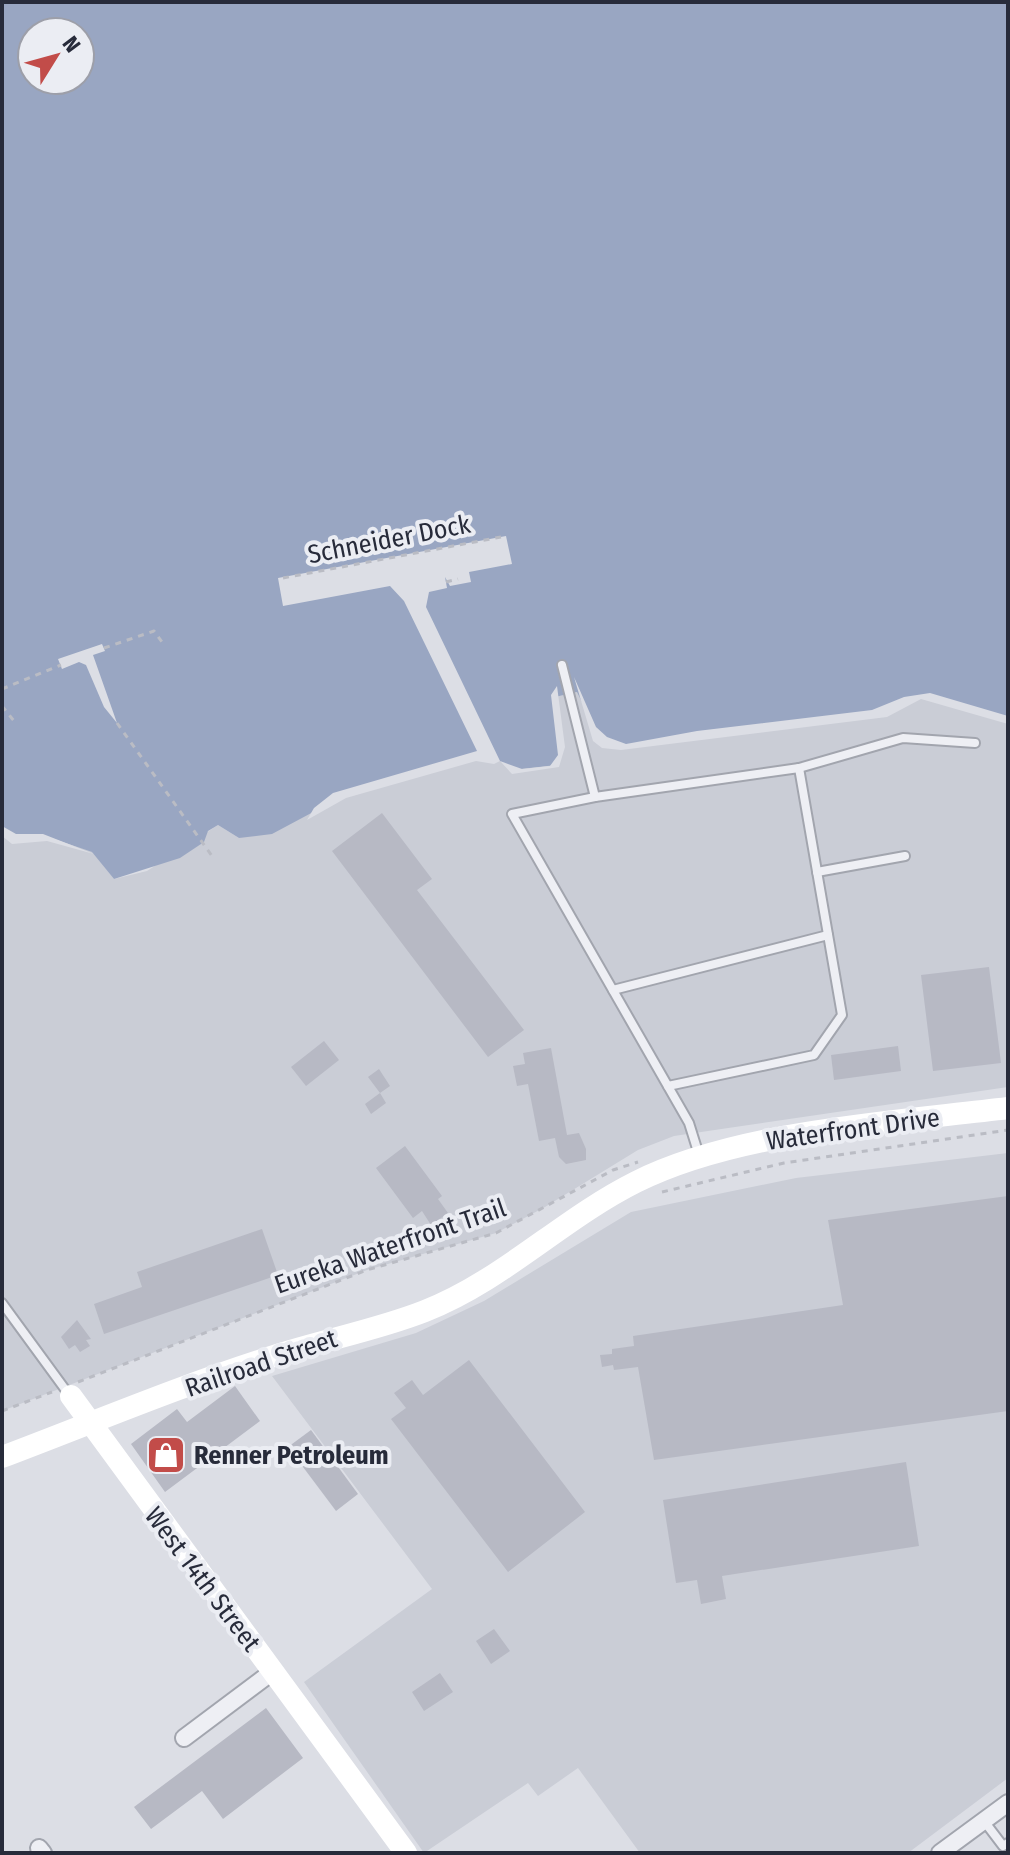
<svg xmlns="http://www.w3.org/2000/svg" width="1010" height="1855" viewBox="0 0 1010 1855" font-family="'Fira Sans Condensed',sans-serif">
  <rect width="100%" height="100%" fill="#dcdee5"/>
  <g fill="#cacdd6">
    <polygon points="577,692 920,695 1008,721 1008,1087 674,1136 638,1150 545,1207 496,1233 367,1270 2,1411 2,830 48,837 93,852 114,879 147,871 218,825 239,838 345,795 555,697"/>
    <polygon points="1008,1153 1008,1778 908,1853 640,1853 578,1768 538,1796 528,1783 424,1853 304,1682 432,1589 272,1376 416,1333 484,1301 631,1212 796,1178"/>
  </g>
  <path fill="#99a6c2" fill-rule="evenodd" d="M2,2h1006v718l-88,-25 -34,18 -262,34 -21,-3 -26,-52 -22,5 6,50 -5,18 -44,5 -12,-9 -24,-4 -131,38 -73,39 -33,4 -21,-13 -10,6 -4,11 -24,16 -66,21 -22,-27 -44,-15 -35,3 -11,-10zM32,32h48v48h-48z"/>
  <g fill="#dcdee5">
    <polygon points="506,536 512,564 469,572 471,582 450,586 445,577 447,588 429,592 426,607 500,761 522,769 550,766 558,755 551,695 557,686 565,747 559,767 512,774 500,761 494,764 476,761 346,798 307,820 314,808 333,793 477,751 404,601 390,586 283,606 278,578"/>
    <polygon points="102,644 105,651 93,655 117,723 104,707 86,665 79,662 62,669 58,659"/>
    <polygon points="574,677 596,727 607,737 626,744 697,731 872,710 904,697 930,693 1008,716 1008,724 921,699 887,717 621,750 602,748 593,741"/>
    <polygon points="2,826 16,834 43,834 94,854 47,841 12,844 2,836"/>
  </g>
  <g fill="#b7b9c4">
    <polygon points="382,813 432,879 417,890 524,1030 488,1057 332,851"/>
    <polygon points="989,967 1001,1063 933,1071 921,975"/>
    <polygon points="324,1041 339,1060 306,1086 291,1067"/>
    <polygon points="898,1046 901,1071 834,1080 831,1055"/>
    <polygon points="551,1048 567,1135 579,1133 586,1149 586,1160 566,1164 559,1157 555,1138 539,1141 528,1084 517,1086 513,1066 525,1064 523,1053"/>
    <polygon points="379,1069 390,1086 380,1093 386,1103 371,1114 365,1104 380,1093 368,1077"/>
    <polygon points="405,1146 442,1196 438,1199 448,1213 431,1225 422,1211 413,1218 376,1168"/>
    <polygon points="1008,1196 1008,1411 654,1460 638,1367 614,1370 613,1365 602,1367 600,1355 612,1354 612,1349 634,1346 633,1336 843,1305 828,1220"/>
    <polygon points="262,1229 278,1275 104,1334 94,1304 142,1287 137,1272"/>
    <polygon points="77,1320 91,1339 86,1340 90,1346 80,1352 75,1345 69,1349 61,1337"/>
    <polygon points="469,1360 585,1512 508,1572 391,1419 406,1408 394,1393 412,1380 423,1395"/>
    <polygon points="235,1386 260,1421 165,1492 131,1444 177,1409 187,1422"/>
    <polygon points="311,1430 358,1494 336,1511 288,1447"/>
    <polygon points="906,1462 919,1546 722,1576 726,1599 701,1604 697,1580 676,1583 663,1500"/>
    <polygon points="494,1629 510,1651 491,1664 476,1641"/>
    <polygon points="440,1673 453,1692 424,1711 412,1692"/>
    <polygon points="266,1708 303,1758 223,1819 202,1791 151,1829 134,1807"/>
  </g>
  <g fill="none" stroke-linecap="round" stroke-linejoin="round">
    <defs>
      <g id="lane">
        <polyline points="562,665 595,797"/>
        <polyline points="817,872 905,856"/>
        <polyline points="613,990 828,935"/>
        <polyline points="668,1086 814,1055 842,1015 799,768"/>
        <polyline points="699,1155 689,1123 512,814 595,797 799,768 903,738 975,743"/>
        <polyline points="2,1303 70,1396"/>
        <polyline points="984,1821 1003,1846 1008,1843"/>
      </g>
      <g id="street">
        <polyline points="184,1738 272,1672"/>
        <polyline points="39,1848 43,1853"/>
        <polyline points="940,1853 1008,1803"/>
      </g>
    </defs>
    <use href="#lane" stroke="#a2a5ae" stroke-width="12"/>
    <use href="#street" stroke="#a2a5ae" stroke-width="20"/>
    <g stroke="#babcc4" stroke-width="3" stroke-dasharray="6 6" stroke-linecap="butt">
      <polyline points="283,578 501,537"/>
      <polyline points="446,582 458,579"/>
      <polyline points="104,648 154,631 162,642"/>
      <polyline points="2,689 61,665"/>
      <polyline points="2,706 14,721"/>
      <polyline points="117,723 212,856"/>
      <polyline points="662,1192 784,1163 1008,1130"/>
      <polyline points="78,1382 367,1270 496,1233 613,1170 638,1162"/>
      <polyline points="2,1411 52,1392"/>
    </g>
    <use href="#lane" stroke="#eeeff4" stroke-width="8"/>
    <use href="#street" stroke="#eeeff4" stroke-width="16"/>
    <g stroke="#fff" stroke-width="22">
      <polyline points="71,1396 406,1853"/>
      <path d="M2,1457c90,-34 180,-72 272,-101 49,-16 103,-26 151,-45 77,-30 137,-92 211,-129 101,-51 259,-60 372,-74"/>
    </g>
  </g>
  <defs>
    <symbol id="shop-square" viewBox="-11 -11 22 22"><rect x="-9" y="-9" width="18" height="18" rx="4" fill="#c24c49" stroke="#ebedf3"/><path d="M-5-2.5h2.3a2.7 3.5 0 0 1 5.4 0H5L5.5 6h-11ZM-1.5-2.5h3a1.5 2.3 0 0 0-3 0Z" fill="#fff"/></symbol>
  </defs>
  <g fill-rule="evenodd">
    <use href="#shop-square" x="144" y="1433" width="44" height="44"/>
  </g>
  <g text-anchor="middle" stroke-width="8" stroke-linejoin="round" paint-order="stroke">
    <g font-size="26" fill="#272b3a" stroke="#ebedf3">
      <text transform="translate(389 539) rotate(-11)" y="9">Schneider Dock</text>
      <text transform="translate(853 1129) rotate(-8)" y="9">Waterfront Drive</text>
      <text transform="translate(390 1246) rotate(-19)" y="9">Eureka Waterfront Trail</text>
      <text transform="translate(261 1363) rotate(-19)" y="9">Railroad Street</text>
      <text transform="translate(203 1579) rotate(53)" y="9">West 14th Street</text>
    </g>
    <g font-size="26" font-weight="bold" fill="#272b3a" stroke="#ebedf3" text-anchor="start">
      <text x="194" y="1464">Renner Petroleum</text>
    </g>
  </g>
  <rect width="1010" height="1855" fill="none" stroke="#272b3a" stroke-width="8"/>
  <g transform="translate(56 56) rotate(53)"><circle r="38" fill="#ebedf3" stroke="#9d9fa9" stroke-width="2"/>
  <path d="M0-6L14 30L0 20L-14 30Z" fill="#c24c49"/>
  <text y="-12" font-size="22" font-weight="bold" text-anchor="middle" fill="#272b3a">N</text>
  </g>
</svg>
